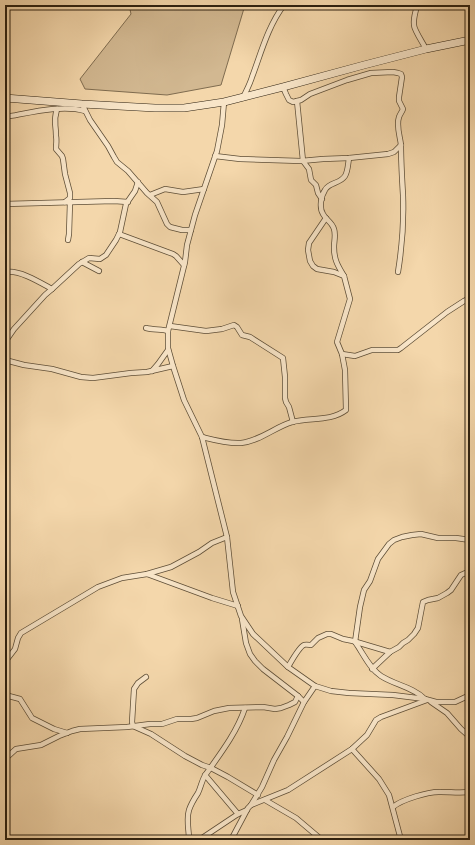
<svg xmlns="http://www.w3.org/2000/svg" width="475" height="845" viewBox="0 0 475 845" font-family="'Libre Bodoni',serif">
  <rect width="100%" height="100%" fill="#f4d7ab"/>
  <filter id="stains"><feTurbulence type="fractalNoise" baseFrequency=".005" numOctaves="4"/><feColorMatrix values="0 0 0 0 .2 0 0 0 0 .09 0 0 0 0 .02 0 0 0 .5 -.17"/></filter>
  <radialGradient id="worn" r=".72"><stop offset=".6" stop-color="#630" stop-opacity="0"/><stop offset="1" stop-color="#630" stop-opacity=".3"/></radialGradient>
  <polygon fill="#d2b891" stroke="#7f6c50" points="129,5 245,5 221,85 167,95 85,89 80,79 131,14"/>
  <g fill="none" stroke-linecap="round" stroke-linejoin="round">
    <defs>
      <g id="street">
        <path d="M417,5c-1,6 -4,13 -3,20 0,5 9,18 12,24"/>
        <path d="M283,87l3,7 3,6 4,2 8,-2 9,-6 37,-14 24,-7 22,-1 5,1 3,1 1,3 -3,20v4l4,8c-1,3 -3,5 -4,8 -3,9 1,19 2,28 0,17 1,33 2,50 1,25 -1,52 -5,77"/>
        <path d="M243,98c3,-7 7,-14 9,-21 9,-24 16,-51 32,-72"/>
        <polyline points="297,101 303,161 309,169 311,180 316,185 318,193 322,199"/>
        <polyline points="224,102 222,125 217,151 195,215 187,245 185,262 168,331 168,348 173,366 184,400 202,437 227,537 233,592 241,616 253,634 288,667 315,686 331,691 349,693 393,695 425,699 436,702 455,702 470,695"/>
        <polyline points="82,104 90,120 108,146 114,157 117,162 128,171 147,193 157,202 167,224 170,227 182,230 191,230"/>
        <path d="M57,109c-4,13 -1,14 -1,27 1,4 0,9 0,13l6,7 1,3 2,15 5,19v5l-5,4"/>
        <path d="M5,117c24,-4 57,-13 80,-6"/>
        <polyline points="215,156 240,159 301,161 323,159 349,158 388,154 394,152 401,145"/>
        <polyline points="150,195 165,189 183,192 204,189"/>
        <polyline points="5,204 114,201 128,202"/>
        <polyline points="119,234 173,254 176,256 184,265"/>
        <polyline points="68,240 69,234 70,202"/>
        <polyline points="82,262 99,271"/>
        <path d="M344,276c-6,-10 -10,-16 -10,-29 0,-6 2,-12 0,-18 -2,-7 -8,-9 -11,-15 -4,-6 -2,-18 2,-24 4,-8 15,-6 20,-14 3,-5 3,-12 4,-18"/>
        <path d="M5,292l1,-17 1,-3c13,-2 34,11 45,17"/>
        <polyline points="5,295 6,312 5,317"/>
        <polyline points="170,326 206,331 222,329 234,325 237,327 242,335 250,337 283,358 285,377 285,398 286,402 289,407 293,422"/>
        <path d="M146,328c8,2 16,1 22,3"/>
        <polyline points="5,342 14,329 45,295 52,289 79,264 89,258 100,259 106,255 116,240 120,232 126,204 135,191 138,182"/>
        <polyline points="342,354 355,356 372,350 398,350 401,348 447,312 464,301 470,298"/>
        <polyline points="5,360 24,365 52,369 81,377 93,378 131,373 147,372 173,366"/>
        <polyline points="152,371 158,364 168,350"/>
        <path d="M202,437c12,3 26,7 39,6 19,-2 34,-16 51,-21 18,-5 38,0 54,-12l-1,-40 -3,-16 -5,-12 13,-43 -6,-23 -10,-4 -17,-3 -4,-3 -3,-5 -2,-11 1,-7 17,-25"/>
        <polyline points="5,453 7,460"/>
        <polyline points="147,574 212,598 238,606"/>
        <polyline points="242,619 246,643 250,654 255,661 263,669 298,696 304,702"/>
        <polyline points="5,662 15,649 18,638 21,633 98,587 122,578 147,574 171,567 199,552 212,543 227,537"/>
        <path d="M288,667c3,-5 11,-20 16,-22 1,-1 6,0 7,0l7,-7 9,-4h4l12,5 10,2 37,11"/>
        <polyline points="372,669 390,652 399,647 403,643 408,640 414,634 418,628 422,607 423,602 428,600 438,598 447,593 451,590 461,575 470,571"/>
        <polyline points="146,677 138,683 134,689 132,722 133,726 151,734 185,756 202,765 211,768 228,777 258,795"/>
        <polyline points="5,695 20,699 32,718 54,729 67,733"/>
        <path d="M425,699c-12,-12 -30,-14 -44,-23 -12,-8 -18,-23 -26,-34l5,-35 4,-17 6,-9 8,-22 11,-15 5,-4 8,-3 10,-2 9,-1 17,4h18l14,2"/>
        <polyline points="431,702 447,713 461,729 470,737"/>
        <polyline points="352,749 379,779 389,795 401,840"/>
        <polyline points="5,759 16,749 41,745 59,736 72,731 80,729 127,727 150,724 162,724 177,719 191,719 197,718 214,711 229,708 263,707 275,709 281,708 289,705 295,702 298,696"/>
        <polyline points="205,775 238,814"/>
        <polyline points="265,800 296,818 322,840"/>
        <polyline points="251,805 288,790 352,749 367,735 376,720 381,717 427,700"/>
        <path d="M393,807c8,-7 36,-16 48,-15 10,0 19,1 29,0"/>
        <path d="M189,840c0,-10 -3,-21 0,-30 2,-6 5,-11 9,-17 3,-6 4,-14 8,-19 15,-21 31,-42 39,-66"/>
        <polyline points="199,840 238,814 247,810"/>
        <polyline points="231,840 248,808 251,805 262,787 274,760 287,737 304,702 315,686"/>
      </g>
      <polyline id="secondary" points="5,98 82,104 155,108 184,108 224,102 283,87 364,65 426,49 470,40"/>
    </defs>
    <use href="#street" stroke="#5e4e37" stroke-width="6"/>
    <use href="#secondary" stroke="#2c2010" stroke-width="8"/>
    <use href="#street" stroke="#f8e5c8" stroke-width="4.5"/>
    <use href="#secondary" stroke="#f8e5c8" stroke-width="7"/>
  </g>
  <rect width="475" height="845" fill="none" stroke="#f4d7ab" stroke-width="20"/>
  <rect x="6" y="6" width="463" height="833" fill="none" stroke="#2c2010" stroke-width="2"/>
  <rect x="10" y="10" width="455" height="825" fill="none" stroke="#2c2010"/>
  <rect width="100%" height="100%" filter="url(#stains)"/>
  <rect width="100%" height="100%" fill="url(#worn)"/>
</svg>
